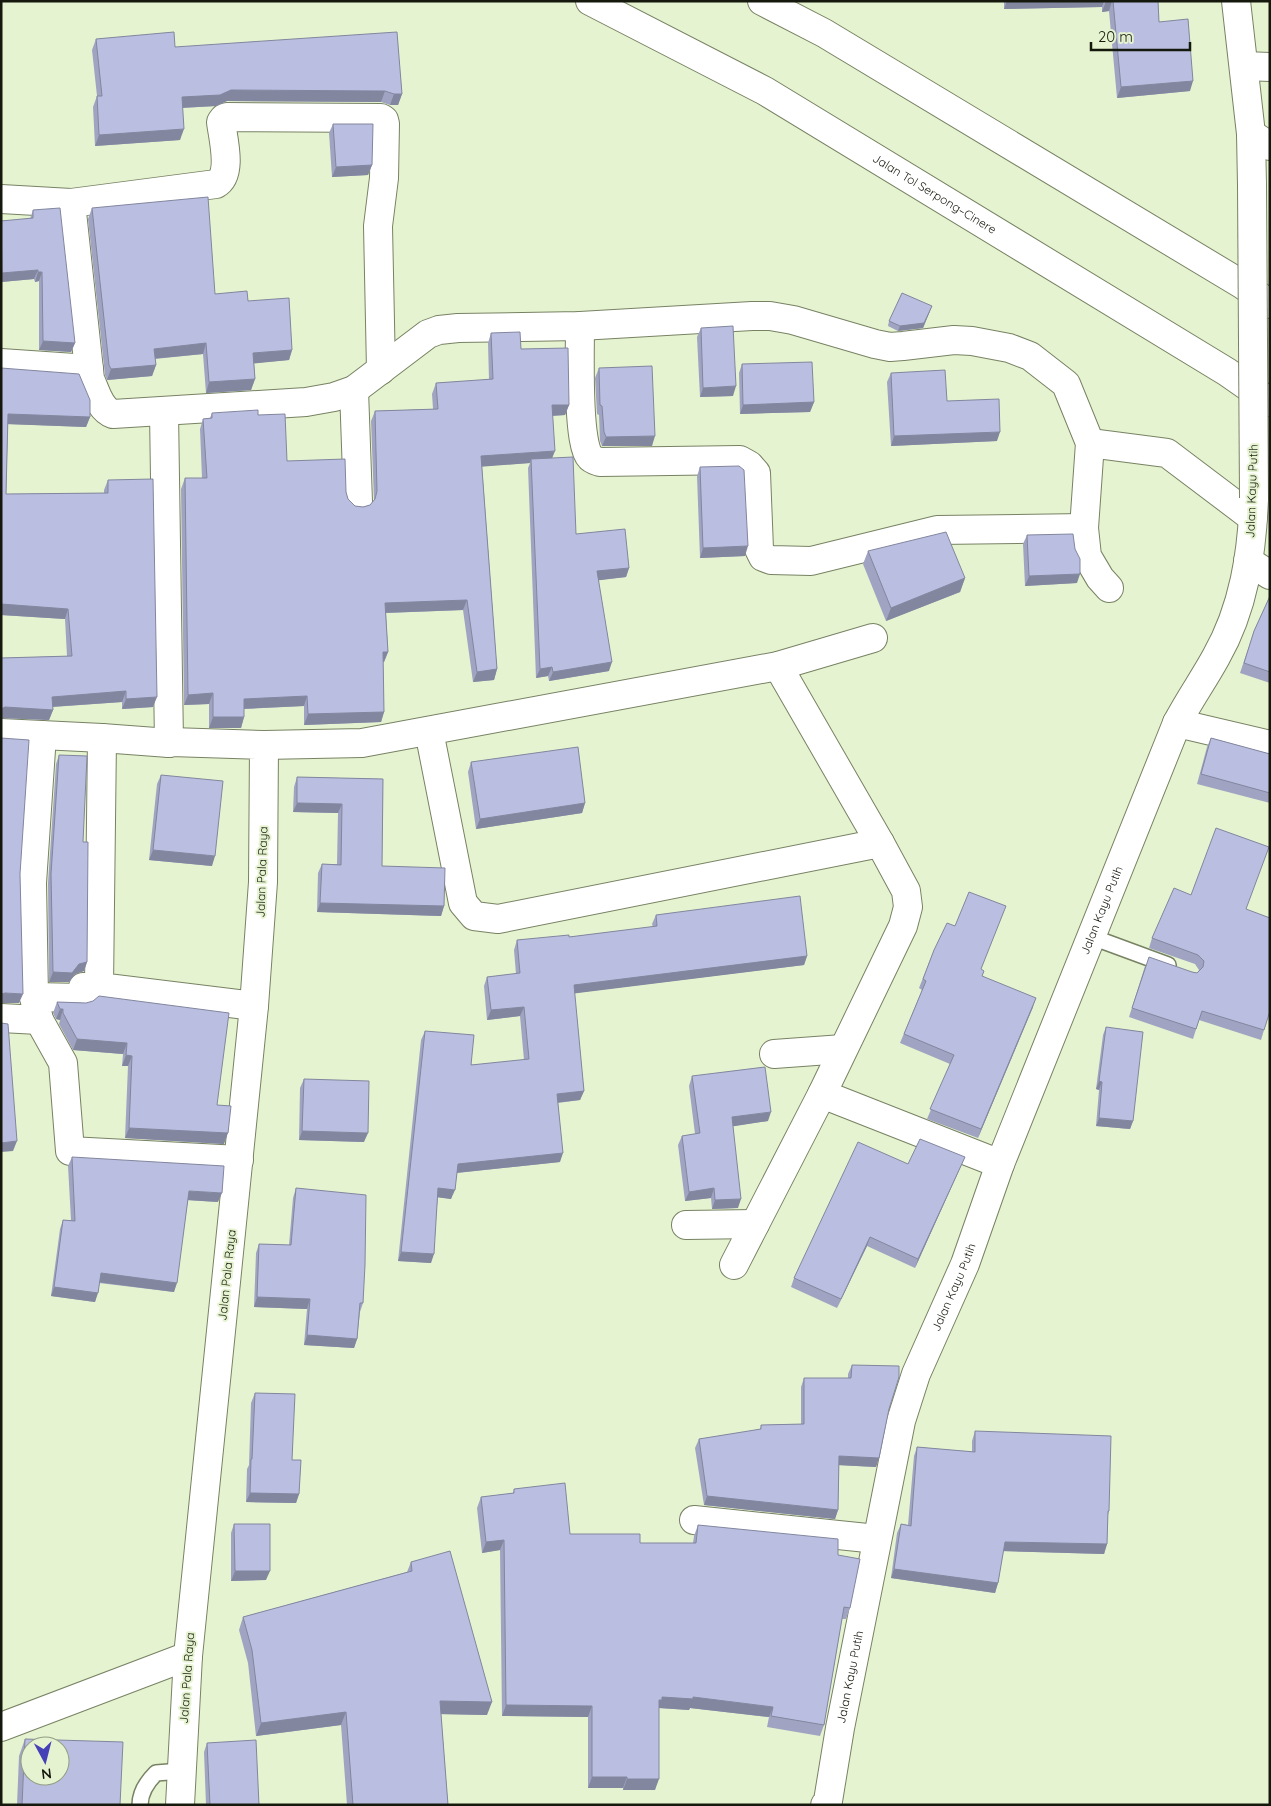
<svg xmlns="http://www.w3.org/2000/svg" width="1271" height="1806" viewBox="0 0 1271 1806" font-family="Quicksand,sans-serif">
  <rect width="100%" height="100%" fill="#e6f3d0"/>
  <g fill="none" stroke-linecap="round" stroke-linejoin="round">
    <defs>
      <g id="lane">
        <polyline points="1092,937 1168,965"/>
        <path d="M140,1805c0,-13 7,-23 16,-32l25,-2"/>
      </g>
      <g id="street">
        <polyline points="1244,66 1270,67"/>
        <polyline points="1251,134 1270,146"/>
        <path d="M1,199l70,4 145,-19c17,-10 7,-45 5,-62l3,-4 3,-1 154,1 3,2 1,4 -1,54 -6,48 3,144"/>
        <path d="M71,203l19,176c6,12 9,30 23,35l193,-12 28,-5 20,-7 74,-56 11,-4 19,-2 122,-2 172,-10h18l23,4 82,24 15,3 13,-1 51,-6 18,1 37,7 21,8 36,28 24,59 -6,85"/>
        <path d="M580,326c0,21 -3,118 10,131 2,3 7,4 10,5l140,-2 9,5 7,8 3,76 4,8 8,3 40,1 126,-31 147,-2 3,28 13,22 9,10"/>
        <polyline points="1,363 89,369"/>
        <polyline points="354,390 358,502"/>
        <polyline points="164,412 169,743"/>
        <polyline points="1090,443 1167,453 1253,518"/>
        <polyline points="1248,561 1270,575"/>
        <polyline points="1177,723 1270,745"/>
        <polyline points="429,731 463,903 474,916 498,919 880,843"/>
        <polyline points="102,738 99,987 254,1006"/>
        <polyline points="264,745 362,743 778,666 873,638"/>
        <polyline points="34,997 82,998 83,987 99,987"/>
        <polyline points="1,1018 39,1020 34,997 32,883 42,735"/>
        <polyline points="39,1020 63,1063 70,1151 239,1160"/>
        <polyline points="774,1054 843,1049"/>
        <polyline points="822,1094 1000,1164"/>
        <polyline points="686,1225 755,1224"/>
        <polyline points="734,1265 822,1094 903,926 908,907 906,891 880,843 778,666"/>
        <polyline points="694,1520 877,1539"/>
        <polyline points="1,1727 188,1656"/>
      </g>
      <g id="secondary">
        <polyline points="1236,1 1251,134 1252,185"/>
        <polyline points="1,733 102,738 169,743 171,742 264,745 263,882 254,1006 188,1656 180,1805"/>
        <path id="s1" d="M825,1805l3,-4 12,-73 61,-307 15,-47 49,-110 35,-100 177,-441c12,-23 27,-44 39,-66 28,-49 36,-104 38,-159"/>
      </g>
      <g id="highway">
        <path id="s2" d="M590,1l175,90 462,281 43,30"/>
        <polyline points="762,1 824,33 1243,285 1270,304"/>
      </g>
    </defs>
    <use href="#lane" stroke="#778263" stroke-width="18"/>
    <use href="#street" stroke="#778263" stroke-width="30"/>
    <use href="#secondary" stroke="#778263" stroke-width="30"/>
    <use href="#highway" stroke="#778263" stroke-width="30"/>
    <use href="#lane" stroke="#fff" stroke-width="15"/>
    <use href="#street" stroke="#fff" stroke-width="28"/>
    <use href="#secondary" stroke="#fff" stroke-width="28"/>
    <use href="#highway" stroke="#fff" stroke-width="28"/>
    <defs>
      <polyline id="secondary-bridge" points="1252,185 1254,498"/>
    </defs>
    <use href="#secondary-bridge" stroke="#778263" stroke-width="30" stroke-linecap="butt"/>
    <use href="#secondary-bridge" stroke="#fff" stroke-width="28"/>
  </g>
  <g fill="#a0a4c2">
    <polygon points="1004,1 1158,1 1159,22 1190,91 1117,98 1109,11 1102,12 1102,7 1004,9"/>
    <polygon points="96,39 175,47 402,94 398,105 390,105 381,102 227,101 216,106 182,108 180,140 95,146 93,107 97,96 92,50"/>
    <polygon points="333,124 372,165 368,175 332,177 329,133"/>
    <polygon points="92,208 215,294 248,301 292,350 289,360 254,363 255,379 251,390 206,393 203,354 155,359 156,365 152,376 107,380 105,375 88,219"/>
    <polygon points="33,210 75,343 71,352 39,350 39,281 35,282 34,279 1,282 1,221 30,219"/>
    <polygon points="930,311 923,328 898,331 888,326 889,321"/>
    <polygon points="701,328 733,396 700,397 697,337"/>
    <polygon points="491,333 521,349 569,405 565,415 552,416 552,458 576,534 629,568 626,577 598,580 609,671 549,681 548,676 536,678 528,468 530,463 482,466 497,669 494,680 473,682 463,610 386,613 388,652 384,662 383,662 384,712 381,722 304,725 304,706 244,709 244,717 241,728 209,728 209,704 184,705 181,489 185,478 202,478 200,429 203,419 210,418 212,413 258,415 287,461 346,492 348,499 355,506 363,507 370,505 374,501 371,421 375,411 433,409 432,394 436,383 489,380 488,343"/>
    <polygon points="742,364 814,402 810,412 740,414 739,373"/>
    <polygon points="1,368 90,417 86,427 8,424 6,494 104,493 104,490 108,480 153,707 122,709 122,702 53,707 53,710 49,720 1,718 1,658 67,656 65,619 1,615"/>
    <polygon points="599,368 652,446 602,446 600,441 599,415 597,414 595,378"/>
    <polygon points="891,373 947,401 997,441 891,446 887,382"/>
    <polygon points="700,467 745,556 700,558 697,476"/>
    <polygon points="1027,535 1075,549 1077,583 1025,586 1023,544"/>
    <polygon points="868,551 965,578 960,592 886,621 863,564"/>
    <polygon points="1270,596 1270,683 1240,673 1254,631"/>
    <polygon points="1211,738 1270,754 1270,803 1197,784 1207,747"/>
    <polygon points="59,755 83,842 87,962 84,971 75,974 69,982 49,982 48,883 56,764"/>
    <polygon points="471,762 585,803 582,813 476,829 468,772"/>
    <polygon points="161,775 212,866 149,860 157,784"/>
    <polygon points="297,777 383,779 382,866 444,906 441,916 317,912 318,873 322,864 337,864 338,813 293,812 294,787"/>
    <polygon points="1191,895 1246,909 1264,1030 1261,1040 1199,1020 1193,1039 1129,1017 1145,966 1192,972 1197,973 1199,970 1195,964 1149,948 1152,938"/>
    <polygon points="656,915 807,956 804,965 574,993 584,1091 580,1100 558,1103 560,1162 457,1173 451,1199 438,1197 431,1263 398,1261 421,1040 425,1031 471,1065 524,1060 520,1016 487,1020 484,986 487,977 516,974 514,950 517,940 569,937 653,927 652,924"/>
    <polygon points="934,950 981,970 982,976 1033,1007 978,1138 927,1119 950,1064 900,1043 922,990 919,988"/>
    <polygon points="57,1002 86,1003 217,1105 224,1144 125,1138 128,1066 122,1066 123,1054 73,1050 59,1024 60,1020 56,1019 53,1013"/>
    <polygon points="1106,1027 1133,1121 1130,1129 1096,1126 1099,1090 1096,1089 1103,1035"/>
    <polygon points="692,1076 768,1121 733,1126 738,1208 712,1209 711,1198 685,1201 678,1145 682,1136 695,1134 689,1086"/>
    <polygon points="304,1079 364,1142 299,1140 300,1088"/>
    <polygon points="72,1157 218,1202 188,1200 174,1292 99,1283 95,1302 51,1296 60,1229 63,1220 71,1220 68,1166"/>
    <polygon points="965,1157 961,1166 915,1268 867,1246 837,1308 791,1287 794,1278 908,1164"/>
    <polygon points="296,1188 363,1303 360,1312 357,1339 354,1348 304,1345 307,1309 254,1307 256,1253 259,1244 289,1245 293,1198"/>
    <polygon points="852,1365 889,1409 876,1467 839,1465 838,1510 835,1519 704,1505 695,1448 699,1439 760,1430 761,1425 801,1424 801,1387 804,1378 848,1378 848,1374"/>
    <polygon points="255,1393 292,1460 299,1494 296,1503 246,1502 247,1469 249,1465 251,1403"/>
    <polygon points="975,1431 1109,1511 1108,1515 1107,1544 1104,1554 1003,1551 998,1583 995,1593 891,1578 897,1533 901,1524 908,1525 914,1456 917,1447 972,1452 972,1441"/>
    <polygon points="514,1489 570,1534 640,1543 693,1543 694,1536 698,1525 838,1555 850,1608 846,1619 842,1619 824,1725 820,1736 767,1727 769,1717 690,1708 689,1710 659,1708 655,1790 623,1790 623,1788 588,1788 588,1717 502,1716 500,1550 482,1553 477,1508 481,1497 513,1493"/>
    <polygon points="234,1524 266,1580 231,1581 231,1533"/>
    <polygon points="411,1562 487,1715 441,1714 448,1805 347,1805 341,1725 256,1736 248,1663 239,1630 243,1617 407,1572"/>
    <polygon points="25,1739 120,1805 17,1805 19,1756"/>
    <polygon points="207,1743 259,1805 206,1805 204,1752"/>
  </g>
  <g fill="#82869e">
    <polygon points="1007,1 1104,1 1102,7 1004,9"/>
    <polygon points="1106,1 1112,1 1109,11 1102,12"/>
    <polygon points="1193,81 1190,91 1117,98 1121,87"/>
    <polygon points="231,90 385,91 381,102 227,101 216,106 178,108 182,97"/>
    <polygon points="394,94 402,94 398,105 390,105"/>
    <polygon points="184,129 180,140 95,146 99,135"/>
    <polygon points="372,165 368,175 332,177 336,167"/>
    <polygon points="38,270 34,279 1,282 2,273"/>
    <polygon points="38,272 42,272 39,281 35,282"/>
    <polygon points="932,306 923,328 898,331 900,326"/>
    <polygon points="43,341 75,343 71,352 39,350"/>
    <polygon points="206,343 203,354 150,359 154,349"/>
    <polygon points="292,350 289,360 249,364 253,353"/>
    <polygon points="156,365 152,376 107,380 111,369"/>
    <polygon points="255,379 251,390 206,393 209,382"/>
    <polygon points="736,386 733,396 700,397 703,388"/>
    <polygon points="814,402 810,412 740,414 743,405"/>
    <polygon points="552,405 569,405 565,415 548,416"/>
    <polygon points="8,414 90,417 86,427 5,424"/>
    <polygon points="1000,432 997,441 891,446 894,436"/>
    <polygon points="655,436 652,446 602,446 606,437"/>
    <polygon points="555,451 551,461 531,459 530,463 478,467 481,456"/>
    <polygon points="748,546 745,556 700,558 703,548"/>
    <polygon points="629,568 626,577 593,581 597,571"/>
    <polygon points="1080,574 1077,583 1025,586 1029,576"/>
    <polygon points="965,578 960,592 886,621 891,608"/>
    <polygon points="467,600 463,610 382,613 385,603"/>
    <polygon points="1,604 68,609 65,619 1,615"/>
    <polygon points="383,652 388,652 384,662 379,663"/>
    <polygon points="612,662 609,671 549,681 553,672"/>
    <polygon points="552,667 548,676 536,678 540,669"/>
    <polygon points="497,669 494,680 473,682 477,672"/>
    <polygon points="126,691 122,702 49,707 52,697"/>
    <polygon points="213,693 209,704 184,705 188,695"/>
    <polygon points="307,696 304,706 240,709 244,699"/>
    <polygon points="157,697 153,707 122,709 126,699"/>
    <polygon points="5,707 53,710 49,720 1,718 1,709"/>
    <polygon points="384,712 381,722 304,725 308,714"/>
    <polygon points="213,717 244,717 241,728 209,728"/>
    <polygon points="297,803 342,804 338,813 293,812"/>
    <polygon points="585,803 582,813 476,829 480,819"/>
    <polygon points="153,850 215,856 212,866 149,860"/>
    <polygon points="320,903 444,906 441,916 317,912"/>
    <polygon points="807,956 804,965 570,994 574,985"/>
    <polygon points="87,962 84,971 75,974 69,982 49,982 53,972"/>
    <polygon points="5,993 23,994 19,1003 1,1003 1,994"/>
    <polygon points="1036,998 1033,1007 978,1138 981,1129"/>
    <polygon points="524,1007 520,1016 487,1020 491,1010"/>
    <polygon points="60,1009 63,1009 60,1020 56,1019"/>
    <polygon points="77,1039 127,1043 123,1054 73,1050"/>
    <polygon points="126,1055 132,1056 128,1066 122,1066"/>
    <polygon points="1099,1081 1102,1082 1099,1090 1096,1089"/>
    <polygon points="584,1091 580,1100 553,1103 557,1094"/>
    <polygon points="771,1112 768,1121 729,1127 732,1117"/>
    <polygon points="1099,1118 1133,1121 1130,1129 1096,1126"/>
    <polygon points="129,1128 228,1133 224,1144 125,1138"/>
    <polygon points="302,1131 368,1133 364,1142 299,1140"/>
    <polygon points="17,1141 13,1151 1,1152 1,1143"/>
    <polygon points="563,1153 560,1162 455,1173 458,1164"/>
    <polygon points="965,1157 961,1166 915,1268 918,1259"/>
    <polygon points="438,1188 455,1190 451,1199 435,1197"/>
    <polygon points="714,1188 711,1198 685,1201 689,1192"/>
    <polygon points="189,1191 222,1193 218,1202 186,1200"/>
    <polygon points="741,1199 738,1208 712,1209 715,1200"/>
    <polygon points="870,1237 867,1246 837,1308 841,1299"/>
    <polygon points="401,1252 434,1254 431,1263 398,1261"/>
    <polygon points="101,1273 177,1283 174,1292 97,1282"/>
    <polygon points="54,1287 98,1293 95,1302 51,1296"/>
    <polygon points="257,1297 310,1299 307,1309 254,1307"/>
    <polygon points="307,1335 357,1339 354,1348 304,1345"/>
    <polygon points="839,1456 879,1458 876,1467 836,1465"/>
    <polygon points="250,1493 299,1494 296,1503 246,1502"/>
    <polygon points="707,1496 838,1510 835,1519 704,1505"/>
    <polygon points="504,1540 500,1550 482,1553 486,1542"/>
    <polygon points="1005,1542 1107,1544 1104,1554 1001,1551"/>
    <polygon points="894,1569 998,1583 995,1593 891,1578"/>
    <polygon points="235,1571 270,1571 266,1580 231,1581"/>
    <polygon points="662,1697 693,1697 773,1707 769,1717 690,1708 689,1710 659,1708 659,1700"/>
    <polygon points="440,1701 492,1702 487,1715 435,1714"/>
    <polygon points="506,1705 592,1706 588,1717 502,1716"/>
    <polygon points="346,1712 341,1725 256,1736 261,1723"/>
    <polygon points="592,1777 627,1777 623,1788 588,1788"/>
    <polygon points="627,1779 659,1779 655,1790 623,1790"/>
  </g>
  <g fill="#babfe1" stroke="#82869e" fill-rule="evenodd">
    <polygon points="1113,1 1158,1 1159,22 1188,19 1193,81 1121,87"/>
    <polygon points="174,32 175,47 397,32 402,94 394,94 385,91 231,90 220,95 182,97 184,129 99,135 97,96 102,96 96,39"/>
    <polygon points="333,124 373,124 372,165 336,167"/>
    <polygon points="208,197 215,294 247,291 248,301 289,298 292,350 253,353 255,379 209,382 206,343 154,349 156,365 111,369 109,365 92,208"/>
    <polygon points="60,208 75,343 43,341 42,272 38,272 38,270 2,273 1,221 33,218 33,210"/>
    <polygon points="902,293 932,306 924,323 900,326 889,321"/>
    <polygon points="733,326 736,386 703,388 701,328"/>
    <polygon points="520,332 521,349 568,348 569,405 552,405 555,451 481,456 497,669 477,672 467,600 385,603 388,652 383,652 384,712 308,714 307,696 244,699 244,717 213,717 213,693 188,695 185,478 207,478 203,419 212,418 212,413 258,410 258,415 285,414 287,461 345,459 346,492 348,499 355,506 363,507 370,505 375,499 377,491 375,411 438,409 436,383 493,379 491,333"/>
    <polygon points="812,362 814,402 743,405 742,364"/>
    <polygon points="652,366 655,436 606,437 604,432 602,406 600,405 599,368"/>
    <polygon points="1,368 79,374 90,400 90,417 8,414 6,494 108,493 108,480 153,479 157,697 126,699 126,691 52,697 53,710 5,707 1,709 1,658 72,656 68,609 1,604"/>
    <polygon points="945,370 947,401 999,399 1000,432 894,436 891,373"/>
    <polygon points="573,457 576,534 625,529 629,568 597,571 612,662 553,672 552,667 540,669 531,459"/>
    <polygon points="739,466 744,470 748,546 703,548 700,467"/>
    <polygon points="946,532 965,578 891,608 868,551"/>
    <polygon points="1073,534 1075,549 1080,559 1080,574 1029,576 1027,535"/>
    <polygon points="1270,596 1270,672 1244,663 1254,631"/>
    <polygon points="1,738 29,740 20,874 23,994 5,993 1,994"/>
    <polygon points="1211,738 1270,754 1270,793 1201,774"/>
    <polygon points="578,747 585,803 480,819 471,762"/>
    <polygon points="59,755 87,756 83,842 88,842 87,962 79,964 72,973 53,972 51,874"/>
    <polygon points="161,775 223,781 215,856 153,850"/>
    <polygon points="297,777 383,779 382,866 445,868 444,906 320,903 322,864 341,865 342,804 297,803"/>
    <polygon points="1216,828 1269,847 1246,909 1270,918 1270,1011 1264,1030 1202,1011 1196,1029 1132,1008 1149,957 1192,972 1197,973 1203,967 1204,961 1198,955 1152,938 1174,888 1191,895"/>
    <polygon points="969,892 1006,906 981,969 984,971 982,976 1036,998 981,1129 930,1109 954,1055 904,1034 926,981 923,979 934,950 947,923 955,926"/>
    <polygon points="800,896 807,956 574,985 584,1091 557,1094 563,1153 458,1164 455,1190 438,1188 434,1254 401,1252 425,1031 474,1035 471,1065 529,1059 524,1007 491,1010 487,977 520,973 517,940 569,935 569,937 657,926 656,915"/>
    <polygon points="99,996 229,1013 217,1105 231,1106 228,1133 129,1128 132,1056 126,1055 127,1043 77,1039 63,1013 63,1009 60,1009 57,1002 86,1003 93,1001"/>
    <polygon points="1,1023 8,1024 17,1141 1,1143"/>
    <polygon points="1106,1027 1143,1032 1133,1121 1099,1118 1102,1082 1099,1081"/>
    <polygon points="765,1067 771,1112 732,1117 741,1199 715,1200 714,1188 689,1192 682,1136 700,1133 692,1076"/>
    <polygon points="304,1079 369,1081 368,1133 302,1131"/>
    <polygon points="920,1139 965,1157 918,1259 870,1237 841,1299 794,1278 858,1142 908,1164"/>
    <polygon points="72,1157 224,1166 222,1193 189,1191 177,1283 101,1273 98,1293 54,1287 63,1220 75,1221"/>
    <polygon points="296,1188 366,1195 365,1265 363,1303 360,1303 357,1339 307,1335 310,1299 257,1297 259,1244 291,1245"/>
    <polygon points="852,1365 899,1366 899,1377 889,1409 879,1458 839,1456 838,1510 707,1496 699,1439 761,1429 761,1425 804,1424 804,1378 851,1378"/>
    <polygon points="255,1393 295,1394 292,1460 301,1460 299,1494 250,1493 251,1459 252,1459"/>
    <polygon points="975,1431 1111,1436 1109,1511 1108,1511 1107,1544 1005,1542 998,1583 894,1569 901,1524 911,1526 917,1447 975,1452"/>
    <polygon points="565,1483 570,1534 640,1534 640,1543 696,1543 698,1525 838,1539 838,1555 860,1559 850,1608 844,1607 824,1725 771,1716 773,1707 693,1697 693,1699 662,1697 662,1700 659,1700 659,1779 627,1779 627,1777 592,1777 592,1706 506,1705 504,1540 486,1542 481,1497 514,1493 514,1489"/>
    <polygon points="234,1524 270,1524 270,1571 235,1571"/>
    <polygon points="450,1551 492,1702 440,1701 448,1805 353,1805 346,1712 261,1723 252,1650 243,1617 412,1571 411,1562"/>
    <path d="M25,1739l98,3 -3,63h-98zM30,1746h30v30h-30z"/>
    <polygon points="256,1740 259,1805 210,1805 207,1743"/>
  </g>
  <g text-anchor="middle" stroke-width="4" stroke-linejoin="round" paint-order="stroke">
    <g font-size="12" fill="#15190d" stroke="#e6f3d0">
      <text dy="4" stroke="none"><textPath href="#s2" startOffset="395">Jalan Tol Serpong–Cinere</textPath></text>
      <text transform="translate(1252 491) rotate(-88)" y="4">Jalan Kayu Putih</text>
      <text transform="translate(262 872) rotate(-88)" y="4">Jalan Pala Raya</text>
      <text dy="4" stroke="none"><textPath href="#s1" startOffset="941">Jalan Kayu Putih</textPath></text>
      <text transform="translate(227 1275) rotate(-84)" y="4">Jalan Pala Raya</text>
      <text dy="4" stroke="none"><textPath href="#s1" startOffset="536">Jalan Kayu Putih</textPath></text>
      <text dy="4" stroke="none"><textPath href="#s1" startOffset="131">Jalan Kayu Putih</textPath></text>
      <text transform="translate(187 1678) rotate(-86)" y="4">Jalan Pala Raya</text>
    </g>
  </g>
  <rect width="1271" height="1806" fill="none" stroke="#15190d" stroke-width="5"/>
  <g transform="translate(45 1761) rotate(173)"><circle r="24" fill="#e6f3d0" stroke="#929c82"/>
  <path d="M0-4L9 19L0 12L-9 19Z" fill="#4741b7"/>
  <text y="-8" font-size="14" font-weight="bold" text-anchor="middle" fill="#15190d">N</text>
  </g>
  <path d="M1091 42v8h99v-8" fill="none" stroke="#15190d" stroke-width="2.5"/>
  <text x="1098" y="42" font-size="15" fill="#15190d" stroke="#e6f3d0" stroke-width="4" paint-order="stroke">20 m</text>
</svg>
